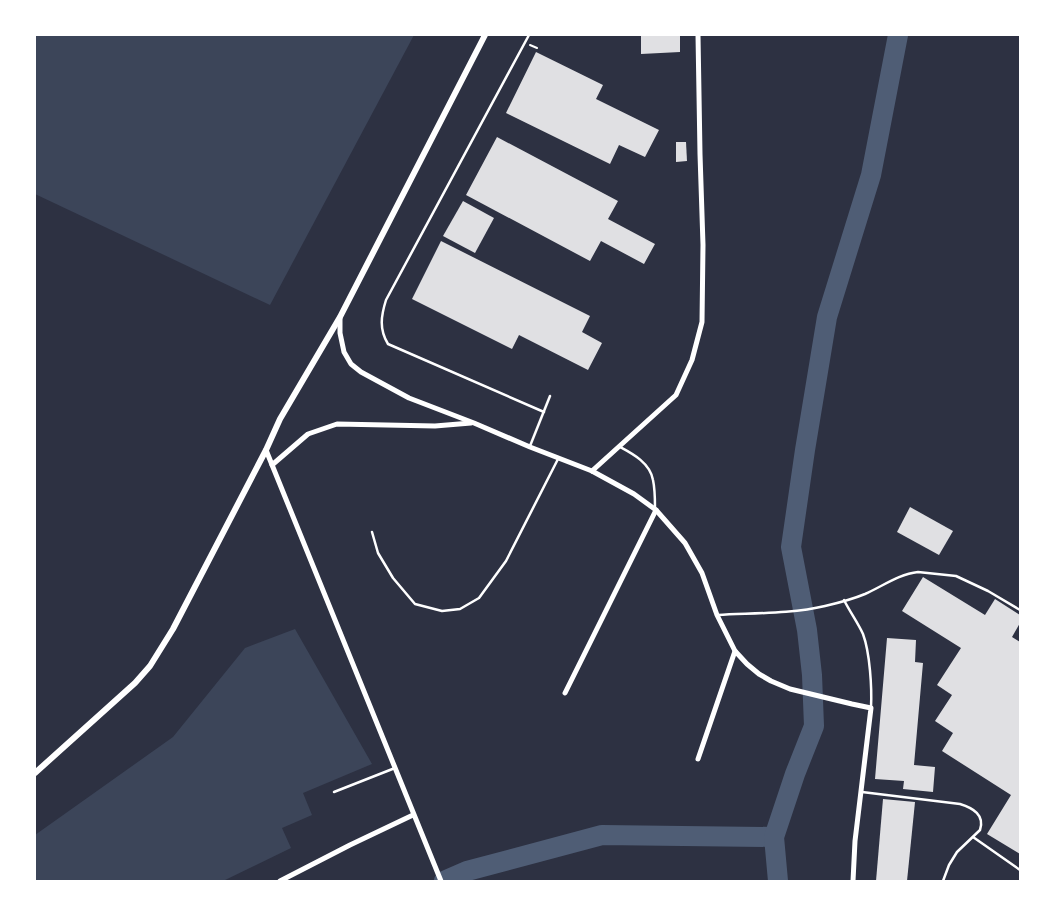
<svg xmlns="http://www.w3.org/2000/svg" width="1055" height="916" viewBox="0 0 1055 916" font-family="'IBM Plex Serif',serif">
  <rect width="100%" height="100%" fill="#2d3142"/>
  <g fill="#3c4559">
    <polygon points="35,35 414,35 270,305 35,194"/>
    <polygon points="295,629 372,764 303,793 312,815 282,828 291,848 223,881 35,881 35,835 173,737 245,648"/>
  </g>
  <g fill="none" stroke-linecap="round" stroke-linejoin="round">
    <g stroke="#4f5d75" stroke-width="20">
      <polyline points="444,881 467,871 602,835 774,837"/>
      <polyline points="778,881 774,837 795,774 814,726 812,675 807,630 791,547 805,450 827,317 871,175 898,35"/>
    </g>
  </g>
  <g fill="#e0e0e3">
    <polygon points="641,35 680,35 680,52 641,54"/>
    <polygon points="536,52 603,85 596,99 659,130 645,157 619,145 610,164 506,113"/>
    <polygon points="497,137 618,201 608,219 655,244 644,264 601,241 590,261 466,195"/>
    <polygon points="676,142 686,142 687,161 676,162"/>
    <polygon points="463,201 494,218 475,253 443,236"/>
    <polygon points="441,241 590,316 582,332 602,343 588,370 519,335 512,349 412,299"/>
    <polygon points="910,507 953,531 939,555 897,532"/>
    <polygon points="923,577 985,615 995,599 1020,615 1020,623 1012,637 1020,642 1020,854 987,834 1011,795 942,751 953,733 935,721 952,695 937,685 961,648 902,611"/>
    <polygon points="887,638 916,640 915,662 923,663 914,765 935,767 933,792 903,789 904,781 875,779"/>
    <polygon points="883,799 915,802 907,881 876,881"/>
  </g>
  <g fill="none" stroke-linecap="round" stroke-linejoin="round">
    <polyline stroke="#fff" stroke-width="2" points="530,45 537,48"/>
    <g stroke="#fff" stroke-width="2.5">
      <path d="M529,35l-143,265c-5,16 -7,29 2,44l156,68"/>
      <polyline points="530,446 550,396"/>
      <path d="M620,447c13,7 30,16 33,33 2,9 2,19 2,28"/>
      <polyline points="372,532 378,553 393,578 415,604 442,611 460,609 479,598 506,561 558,459"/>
      <path d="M844,600c6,12 14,23 19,34 7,19 9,54 8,74"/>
      <path d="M718,615c34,-2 74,-1 107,-9 13,-3 28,-7 40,-12 18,-8 34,-20 53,-22l38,4 32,15 32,19"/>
      <polyline points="334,792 395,768"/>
      <path d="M862,792l98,12c13,4 25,11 20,26l-23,22 -8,13 -6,16"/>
      <polyline points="973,837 1020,870"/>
    </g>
    <g stroke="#fff" stroke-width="5">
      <polyline points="340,319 340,333 344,352 351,364 361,372 409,398 474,423 530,447 592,471 634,494 656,510 685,543 702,573 717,615 735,651 747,664 759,674 771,681 790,689 852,704 871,708 855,841 853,881"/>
      <polyline points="266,450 441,881"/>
      <polyline points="272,465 308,434 337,424 435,426 471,423"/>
      <polyline points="592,471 676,395 692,360 702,322 703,245 700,154 698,35"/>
      <polyline points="565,693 656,510"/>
      <polyline points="698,759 735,651"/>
      <polyline points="280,881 350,845 413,815"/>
    </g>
    <polyline stroke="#fff" stroke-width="6" points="35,773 135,683 150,666 173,629 266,450 280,419 340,317 485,35"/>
  </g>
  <rect width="1055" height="916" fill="none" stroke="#ffffff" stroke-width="72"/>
</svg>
